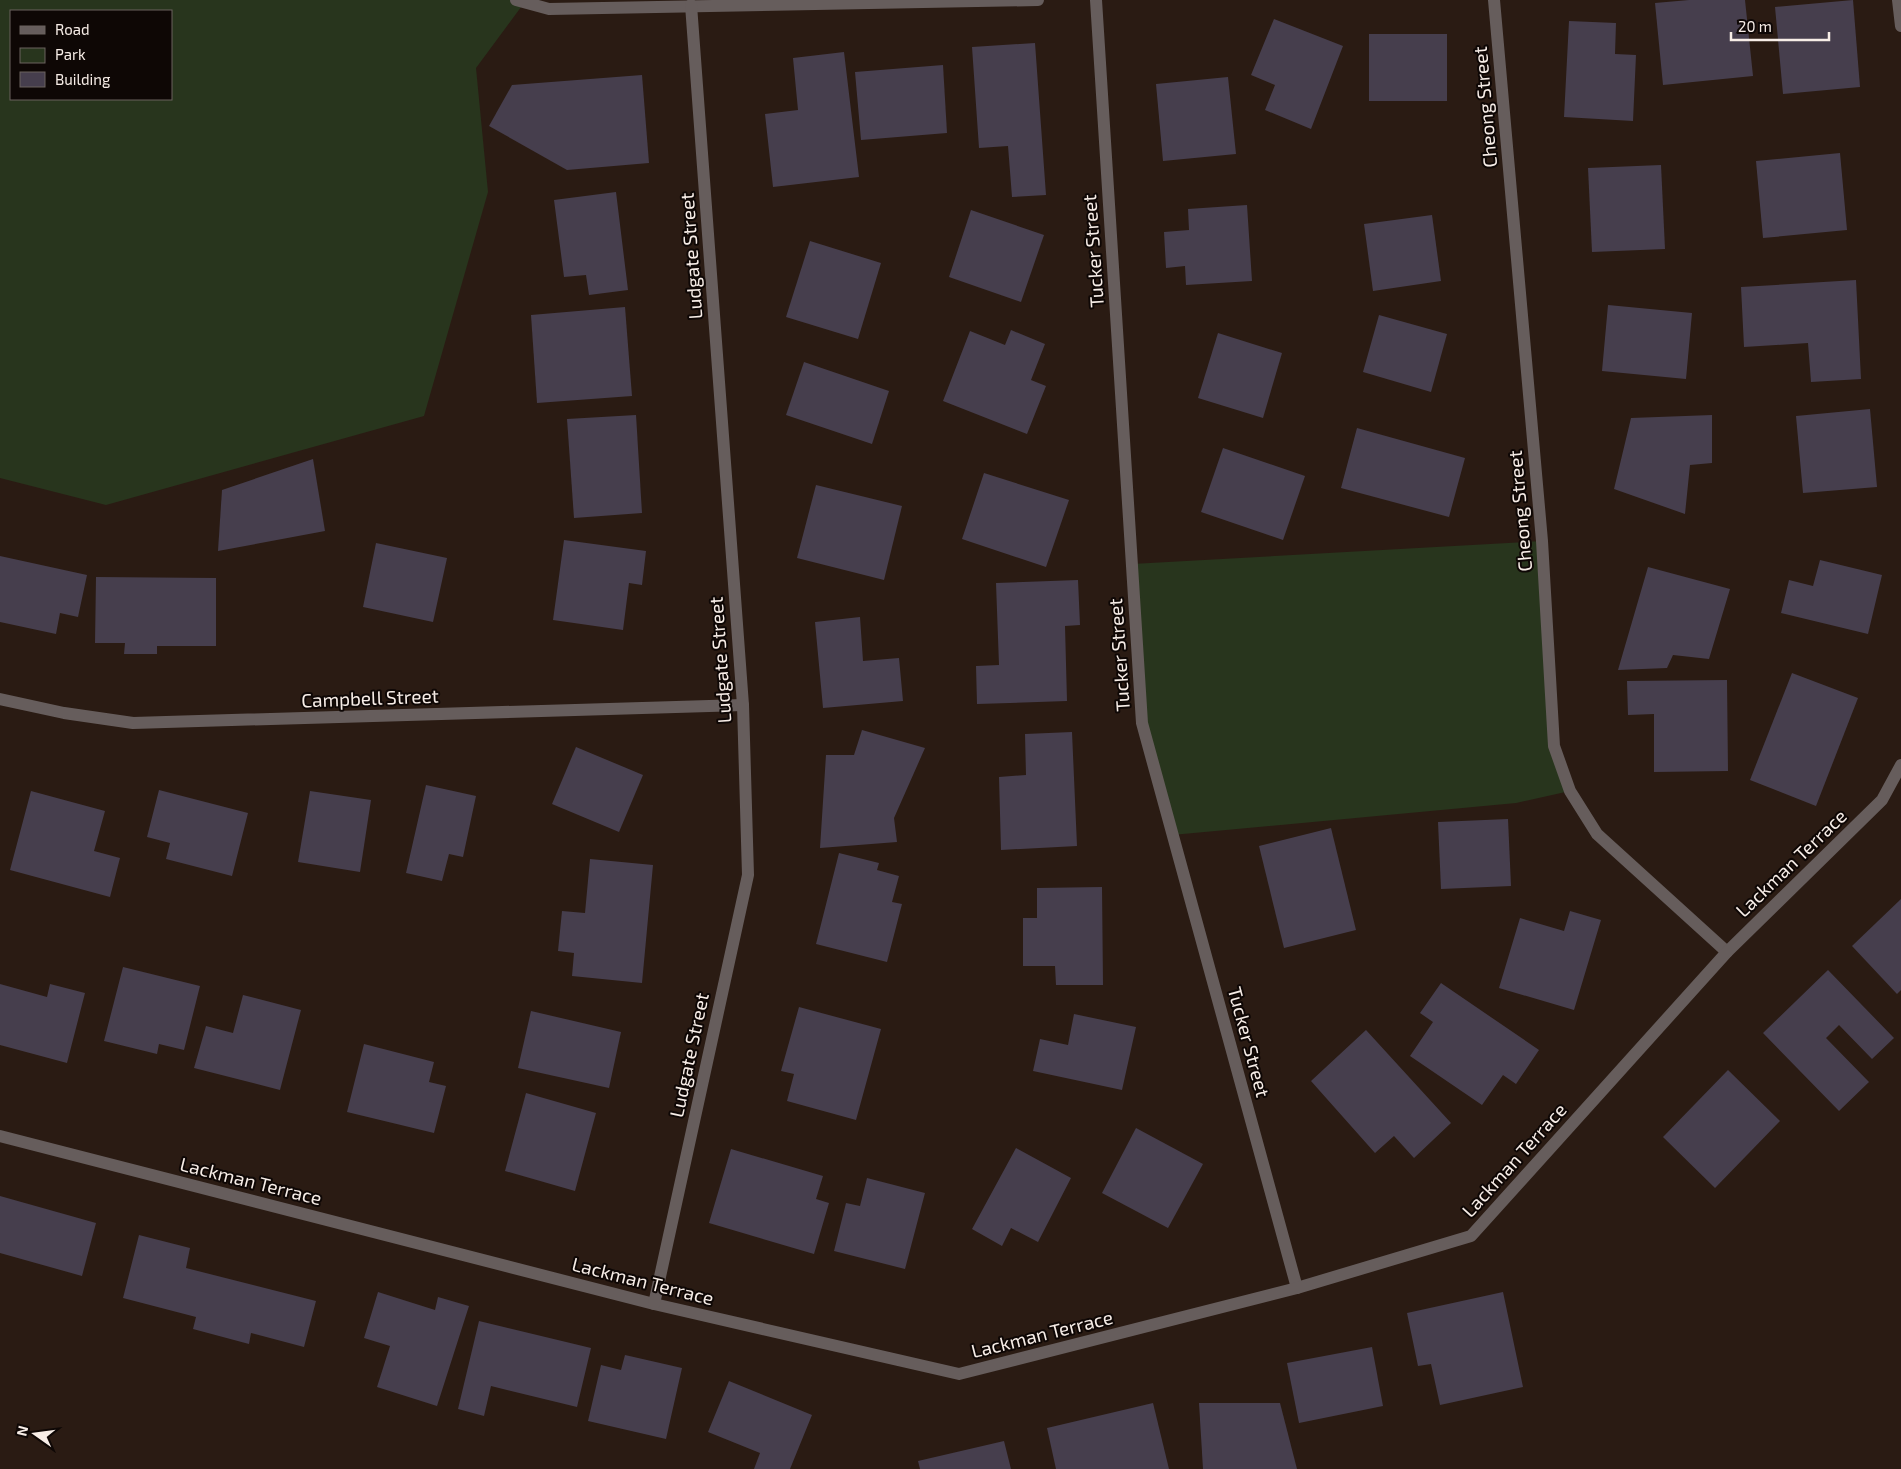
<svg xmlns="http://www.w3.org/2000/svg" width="1901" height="1469" viewBox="0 0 1901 1469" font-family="'Exo 2',sans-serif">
  <rect width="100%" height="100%" fill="#2a1b13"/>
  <g fill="#28351d" fill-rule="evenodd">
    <path d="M0,0h516l8,3 -48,65 12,124 -64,224 -318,89 -106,-27zM11,11h160v88h-160z"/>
    <polygon points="1542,541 1554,746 1570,791 1516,803 1172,835 1142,723 1132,564"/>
  </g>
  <g fill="#463e4d">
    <polygon points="1689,0 1745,0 1753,76 1663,85 1655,3"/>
    <polygon points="1853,0 1860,87 1783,94 1775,7"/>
    <polygon points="1274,19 1343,46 1311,129 1265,110 1275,85 1251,75"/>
    <polygon points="1569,21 1616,23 1615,54 1636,55 1633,121 1564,117"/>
    <rect x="1369" y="34" width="78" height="67"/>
    <polygon points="1035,43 1046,195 1012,197 1008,146 979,148 972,47"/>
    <polygon points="844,52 859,177 773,187 765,114 798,110 793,58"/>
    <polygon points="943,65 947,133 861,140 855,72"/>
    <polygon points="642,75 649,163 567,170 489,126 512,85"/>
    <polygon points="1228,77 1236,154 1163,161 1156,84"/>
    <polygon points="1840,153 1847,230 1763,238 1756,161"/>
    <polygon points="1661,165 1665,249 1592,252 1588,168"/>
    <polygon points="616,192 628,290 589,295 586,275 564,277 554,200"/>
    <polygon points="1247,205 1252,281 1186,285 1185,266 1166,268 1164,232 1189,230 1188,209"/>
    <polygon points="971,210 1044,235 1021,302 949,277"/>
    <polygon points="1432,215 1441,281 1373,291 1364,224"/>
    <polygon points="810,241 881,263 858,339 786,317"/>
    <polygon points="1856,280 1861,379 1811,382 1808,343 1744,347 1741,287"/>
    <polygon points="1608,305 1692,313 1686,379 1602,371"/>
    <polygon points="625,307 632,396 537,403 531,315"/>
    <polygon points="1379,315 1447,334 1431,392 1363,372"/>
    <polygon points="1011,330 1045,344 1031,380 1046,386 1027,434 943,401 970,331 1005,345"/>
    <polygon points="1218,333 1282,353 1263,418 1198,398"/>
    <polygon points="804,362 889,391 872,444 786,415"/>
    <polygon points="1870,409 1877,487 1803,493 1796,416"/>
    <polygon points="636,415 642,513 574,518 567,419"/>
    <polygon points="1712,415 1712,463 1690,465 1685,514 1614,489 1631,418"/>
    <polygon points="1357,428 1465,458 1449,517 1341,488"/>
    <polygon points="1223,448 1305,476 1283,540 1201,512"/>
    <polygon points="313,459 325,531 218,551 222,490"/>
    <polygon points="984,473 1069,500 1046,567 962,539"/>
    <polygon points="816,485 902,506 884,580 797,558"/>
    <polygon points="564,540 646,551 642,585 629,583 623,630 553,620"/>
    <polygon points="376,543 447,558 433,622 363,607"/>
    <polygon points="0,556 87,575 78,617 60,613 56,634 0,622"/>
    <polygon points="1820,560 1882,575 1868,634 1781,613 1789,580 1813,586"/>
    <polygon points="1648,567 1730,589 1709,659 1673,655 1667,668 1618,670"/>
    <polygon points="96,577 216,578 216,646 157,646 157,654 124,654 125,643 95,643"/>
    <polygon points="1078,580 1080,625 1065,626 1067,701 977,704 976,666 999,665 996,583"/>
    <polygon points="860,617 863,661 899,658 903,701 823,708 815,622"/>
    <polygon points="1792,673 1858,698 1816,806 1750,780"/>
    <polygon points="1727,680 1728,771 1654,772 1654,714 1628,715 1627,681"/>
    <polygon points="862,730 925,748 894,818 897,842 820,848 826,755 854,755"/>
    <polygon points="1072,732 1077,846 1001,850 999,777 1026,775 1025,734"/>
    <polygon points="576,747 643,775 619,832 552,804"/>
    <polygon points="426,785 476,796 463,857 449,854 442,881 406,873"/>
    <polygon points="159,790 248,813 232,876 166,859 170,843 147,837"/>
    <polygon points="31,791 105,811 94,851 120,858 110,897 10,870"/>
    <polygon points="310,791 371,800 360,872 298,862"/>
    <polygon points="1508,819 1511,886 1441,889 1438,822"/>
    <polygon points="1331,828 1356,930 1284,948 1259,846"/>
    <polygon points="839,853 879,863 877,870 899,876 892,902 902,904 887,962 816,944"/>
    <polygon points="590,859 653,865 642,983 572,976 574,953 558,951 562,911 585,913"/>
    <polygon points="1102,887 1103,985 1056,985 1055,966 1023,966 1023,918 1037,918 1037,888"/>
    <polygon points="1901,899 1901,990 1897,994 1852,946"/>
    <polygon points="1570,911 1601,920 1574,1010 1499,988 1520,918 1564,931"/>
    <polygon points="123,967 200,986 184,1050 159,1044 157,1054 104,1041"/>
    <polygon points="1828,970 1894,1038 1872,1059 1839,1025 1826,1038 1869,1082 1839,1111 1763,1033"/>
    <polygon points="1441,983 1539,1050 1516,1084 1503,1075 1482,1105 1410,1056 1433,1022 1420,1013"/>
    <polygon points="0,984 47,997 50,984 85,993 67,1063 0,1045"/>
    <polygon points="243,995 301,1010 280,1090 194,1068 206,1026 233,1033"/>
    <polygon points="799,1007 881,1029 856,1120 787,1101 794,1074 781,1071"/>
    <polygon points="531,1011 621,1032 609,1088 518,1068"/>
    <polygon points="1074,1014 1136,1027 1122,1090 1033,1071 1040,1039 1068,1045"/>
    <polygon points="1366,1030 1451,1123 1414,1158 1394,1136 1375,1153 1311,1081"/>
    <polygon points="364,1044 434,1062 429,1082 446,1086 434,1133 347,1112"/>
    <polygon points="1728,1070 1780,1121 1715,1188 1663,1137"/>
    <polygon points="526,1093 596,1113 575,1191 505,1171"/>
    <polygon points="1136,1128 1203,1164 1168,1228 1102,1193"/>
    <polygon points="1016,1148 1071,1178 1038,1242 1011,1228 1002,1246 972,1229"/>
    <polygon points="731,1149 823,1176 816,1199 829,1203 814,1254 709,1223"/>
    <polygon points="867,1178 925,1193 905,1269 834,1251 846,1203 860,1206"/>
    <polygon points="0,1196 96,1223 82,1276 0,1253"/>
    <polygon points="139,1235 190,1248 186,1268 316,1301 304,1347 251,1333 249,1344 193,1329 196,1317 123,1298"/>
    <polygon points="378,1292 435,1310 438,1297 469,1306 437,1406 377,1387 390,1346 364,1338"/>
    <polygon points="1503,1292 1523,1387 1440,1405 1431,1364 1418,1366 1407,1313"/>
    <polygon points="479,1321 591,1348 577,1407 491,1386 484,1416 458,1409"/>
    <polygon points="1372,1347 1383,1406 1299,1423 1287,1363"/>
    <polygon points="625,1355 682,1368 666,1439 588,1421 601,1365 621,1370"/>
    <polygon points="729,1381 812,1415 790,1469 754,1469 760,1453 708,1432"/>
    <polygon points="1153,1403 1169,1469 1056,1469 1047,1428"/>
    <polygon points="1199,1403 1280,1403 1297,1469 1203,1469"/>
    <polygon points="1004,1441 1011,1469 920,1469 918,1461"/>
  </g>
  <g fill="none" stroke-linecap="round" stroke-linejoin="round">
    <g stroke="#665d5c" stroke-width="12">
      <polyline points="516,0 549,9 1038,0"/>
      <polyline points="1096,0 1142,723 1297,1288"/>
      <polyline points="1494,0 1542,541 1554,746 1570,791 1597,834 1727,952"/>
      <polyline points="1898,0 1901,26"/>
      <polyline points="0,699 64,713 133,723 743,705"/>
      <polyline points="0,1136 654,1304 959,1374 1297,1288 1471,1236 1727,952 1882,800 1901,765"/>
      <polyline points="654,1304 748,875 743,705 691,5"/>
    </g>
  </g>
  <g text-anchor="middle" stroke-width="4" stroke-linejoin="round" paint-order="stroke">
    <g font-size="19" fill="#f7ede7" stroke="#0e0705">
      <text transform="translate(1485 107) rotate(-95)" y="7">Cheong Street</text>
      <text transform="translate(1093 251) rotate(-94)" y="7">Tucker Street</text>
      <text transform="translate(691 256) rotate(-94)" y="7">Ludgate Street</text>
      <text transform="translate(1520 511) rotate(-95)" y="7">Cheong Street</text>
      <text transform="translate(1119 655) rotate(-94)" y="7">Tucker Street</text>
      <text transform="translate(720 660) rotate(-94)" y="7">Ludgate Street</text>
      <text transform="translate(370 698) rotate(-2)" y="7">Campbell Street</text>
      <text transform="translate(1791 863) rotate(-44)" y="7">Lackman Terrace</text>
      <text transform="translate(1249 1042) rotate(75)" y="7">Tucker Street</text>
      <text transform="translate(689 1055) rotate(-78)" y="7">Ludgate Street</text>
      <text transform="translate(1514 1160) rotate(-48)" y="7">Lackman Terrace</text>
      <text transform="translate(251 1181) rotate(14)" y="7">Lackman Terrace</text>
      <text transform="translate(643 1281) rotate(14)" y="7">Lackman Terrace</text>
      <text transform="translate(1042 1334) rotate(-14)" y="7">Lackman Terrace</text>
    </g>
  </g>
  <rect x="10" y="10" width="162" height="90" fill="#0e0705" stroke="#6b635f"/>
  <rect x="20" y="26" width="25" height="8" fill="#665d5c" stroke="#6b635f"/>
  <text x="55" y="35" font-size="15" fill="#f7ede7">Road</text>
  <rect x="20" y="48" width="25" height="15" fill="#28351d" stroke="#6b635f"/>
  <text x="55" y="60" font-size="15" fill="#f7ede7">Park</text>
  <rect x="20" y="72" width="25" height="15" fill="#463e4d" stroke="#6b635f"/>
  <text x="55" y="85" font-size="15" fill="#f7ede7">Building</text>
  <g transform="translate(35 1434) rotate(284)" stroke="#0e0705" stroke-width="4" paint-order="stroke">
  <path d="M0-4L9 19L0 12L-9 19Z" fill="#f7ede7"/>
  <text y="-8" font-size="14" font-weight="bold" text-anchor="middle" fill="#f7ede7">N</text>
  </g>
  <path d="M1731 32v8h98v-8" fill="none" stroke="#f7ede7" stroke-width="2.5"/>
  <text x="1738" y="32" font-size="15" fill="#f7ede7" stroke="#0e0705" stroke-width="4" paint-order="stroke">20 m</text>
</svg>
